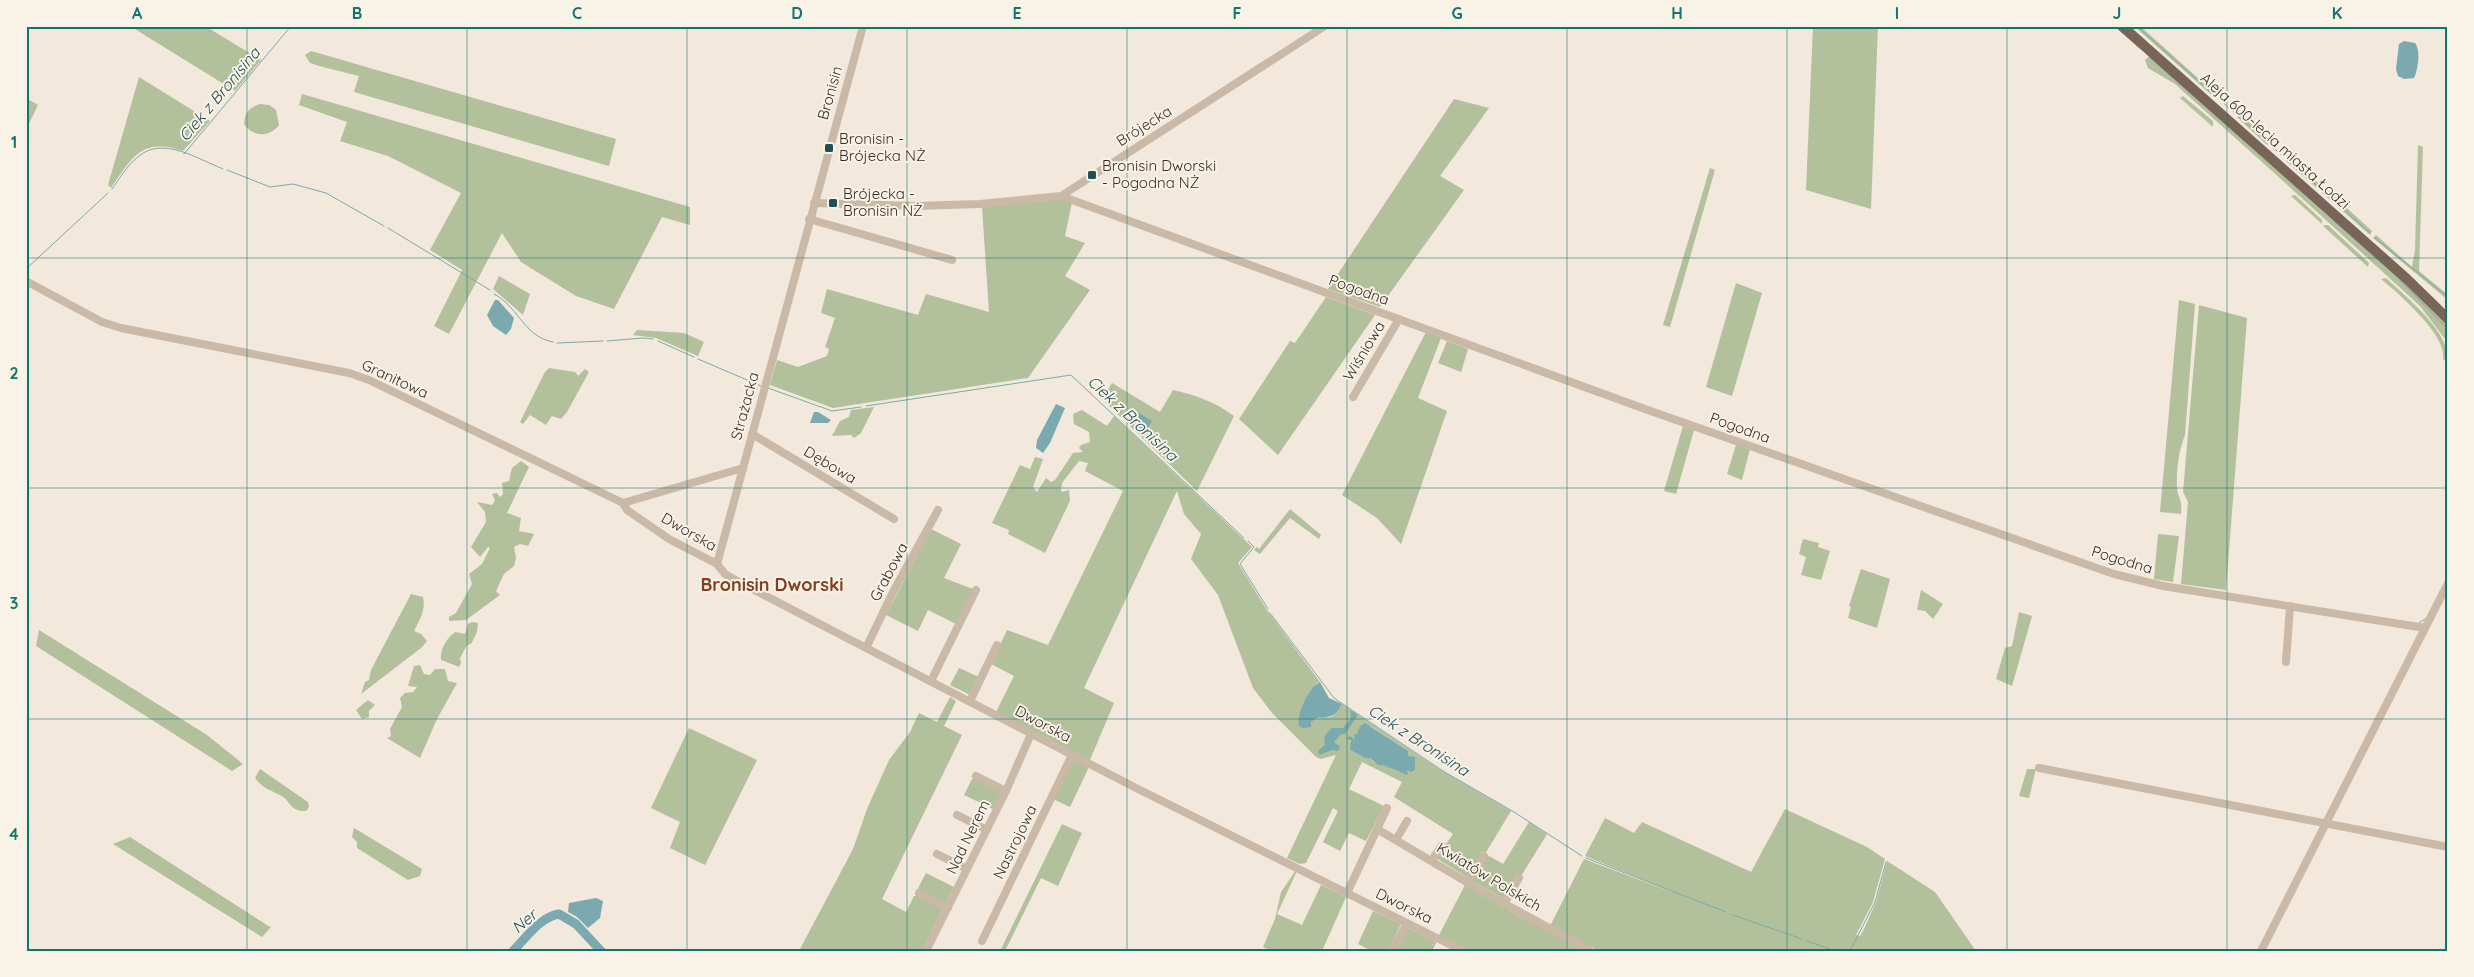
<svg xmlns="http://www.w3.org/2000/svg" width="2474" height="977" viewBox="0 0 2474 977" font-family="Quicksand,sans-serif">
  <rect width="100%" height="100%" fill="#f2e8db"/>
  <g fill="#b2c19b" fill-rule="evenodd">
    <polygon points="130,26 205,26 261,60 235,91"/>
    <polygon points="1813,26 1878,26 1871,209 1806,190"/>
    <polygon points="2134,26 2140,26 2218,96 2216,99"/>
    <polygon points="311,51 616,139 609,166 354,92 359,76 319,66 310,63 305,55"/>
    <polygon points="2150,56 2398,276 2448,325 2448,339 2445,339 2420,306 2282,180 2175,84 2148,68 2145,60"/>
    <path d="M139,77l71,44 -27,30c-41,-14 -51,6 -72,37l-3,-3z"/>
    <polygon points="302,94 690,207 690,225 662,217 614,309 576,296 521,262 502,233 449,334 434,326 462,270 430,250 461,193 388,156 340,141 347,122 299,105"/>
    <polygon points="2183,96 2213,121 2213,127 2180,98"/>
    <polygon points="26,98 38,105 26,130"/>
    <polygon points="1454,99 1489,108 1440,176 1464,190 1380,307 1328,289"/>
    <path d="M260,104l9,1 7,5 3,15c-10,13 -26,12 -35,-1 1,-12 5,-16 16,-20z"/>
    <polygon points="2240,114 2270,141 2267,145 2237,117"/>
    <polygon points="2418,145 2423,147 2419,271 2448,295 2448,300 2373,238 2376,235 2412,267 2415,250"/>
    <polygon points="2288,158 2322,186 2319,190 2286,161"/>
    <polygon points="1710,168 1715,170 1670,327 1663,325"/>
    <polygon points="2325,188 2372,231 2370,235 2321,192"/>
    <polygon points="2295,195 2322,220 2322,224 2291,196"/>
    <polygon points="1061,199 1072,202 1065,236 1085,243 1065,276 1090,290 1028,378 833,408 770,385 777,360 798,367 827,356 829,349 825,347 835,318 821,313 827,289 918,315 926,294 989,312 982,207"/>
    <polygon points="2325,225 2328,225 2369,263 2368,267 2323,226"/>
    <polygon points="499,276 530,294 523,315 493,289"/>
    <path d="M2386,278c18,17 68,57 61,84l-4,-3c5,-23 -45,-66 -62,-80z"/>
    <polygon points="1736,283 1762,293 1732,396 1706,387"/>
    <polygon points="1326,297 1375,315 1278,455 1239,419 1290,341 1295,343"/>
    <path d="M2179,300l16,4 -10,131c-6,15 -9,35 -8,52 0,11 6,11 4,27l-21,-2z"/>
    <polygon points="2199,305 2247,318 2226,590 2181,584 2188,502 2183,492"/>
    <polygon points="637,330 684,333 704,342 698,356 656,338 633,335"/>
    <polygon points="1426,332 1441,338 1418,398 1447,411 1401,544 1377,518 1342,495"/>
    <polygon points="1447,341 1468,349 1461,372 1438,363"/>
    <polygon points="549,368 575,372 578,376 585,369 589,372 567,412 561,419 552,416 546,425 530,415 523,424 520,422 545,372"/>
    <path d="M1112,383l48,29 13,-22c23,5 42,12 61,26l-37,75 -95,-92z"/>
    <polygon points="874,407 861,433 854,438 851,435 832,436 840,421 849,417 851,410"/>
    <path d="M1082,410l25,16 7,-10 138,131 -14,16 29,47 53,72 -3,1 -9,15c12,16 21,31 34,6l97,65 72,42 -26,43 -4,-2v4l-13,22 -32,-20 17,-24 -59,-37 8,-15 -40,-20 -13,27 35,17 -18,35 -17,-8 -9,18 -17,-9 15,-31 -5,-3 -27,55 -6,1 -13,-6 49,-103 -15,4 -5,-2 -44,-44 -19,-25 -35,-93 -27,-36 10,-25 -17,-20 -7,-23 -93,197 30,15 -24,57 -94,-48 18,-36 -23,-12 16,-34 41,15 75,-154 -38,-20 3,-8 -9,-2 -17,22 -1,7 1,2 7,-2 1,11 -25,52 -37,-19 1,-4 -17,-7 28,-58 10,4 5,-12 8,2 -10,28 4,5 9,-14 5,4 4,-2 18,-27 10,-1 -4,-4 2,-3 9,-3 -1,-10 -15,-8 -1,-10zM1361,726l11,1 31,21 -28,15 -5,-5h-5l-15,-8 2,-6 -4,-6 7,2z"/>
    <polygon points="1683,426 1694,430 1676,494 1664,491"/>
    <polygon points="1736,445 1750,449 1742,480 1727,474"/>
    <polygon points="521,461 529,467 507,513 521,518 519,531 534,534 528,546 520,544 514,547 516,558 514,566 504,574 496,591 500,595 466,620 449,621 449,617 456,613 472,584 469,574 482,564 490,548 488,547 480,557 471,547 486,522 485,512 477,502 492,505 495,500 492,494 497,493 500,497 503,494 502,483 509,481 512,468"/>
    <polygon points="1290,509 1321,535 1319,539 1290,518 1260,554 1254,550 1257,547 1259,549"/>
    <polygon points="931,529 961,544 944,578 973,589 956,624 928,610 918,631 886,615"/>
    <polygon points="2158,534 2179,536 2173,582 2154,579"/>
    <polygon points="1803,539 1819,543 1818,547 1830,551 1821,580 1801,575 1806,557 1799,554"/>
    <polygon points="1861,569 1890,579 1877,628 1848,618 1851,607 1849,606"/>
    <polygon points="1921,590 1943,604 1933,619 1925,611 1917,610"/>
    <path d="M411,594l12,3c3,13 -3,22 -9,34l7,3 6,7 -6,7 -60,46 4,-12 4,-2 2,-10z"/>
    <polygon points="2019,612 2032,616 2012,686 1996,679 2005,648 2012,646"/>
    <path d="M472,622l6,1 -1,9 -6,12 -4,1 -7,13 1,5 -2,4 -18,-7c-1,-11 5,-21 14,-28l10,2 3,-10z"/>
    <polygon points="39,630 207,735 243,764 232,771 36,646"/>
    <polygon points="420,665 424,674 430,675 435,669 445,669 448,681 457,683 437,719 420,758 387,738 391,736 390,729 402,707 400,698 405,693 413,692 417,687 408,686 414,666"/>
    <polygon points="959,668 979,677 970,695 950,685"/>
    <polygon points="950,697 956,701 944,726 962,735 882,899 906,912 914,896 919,896 943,908 922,951 803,951 800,949 853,849 867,809 889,760 910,732 919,713 937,722"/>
    <polygon points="368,700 375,705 369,711 369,717 362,719 356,710"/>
    <polygon points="689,728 757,760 705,865 670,848 680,822 651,808"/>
    <polygon points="1073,759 1089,767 1070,807 1053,799"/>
    <path d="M260,769l48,33 1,5 -3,4c-16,1 -15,-10 -26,-16 -12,-6 -16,-6 -25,-17z"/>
    <polygon points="2027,769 2036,769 2029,798 2019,796"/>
    <polygon points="972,779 977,779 1002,791 993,809 964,795"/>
    <polygon points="1785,809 1867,847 1885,859 1873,902 1856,935 1860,936 1863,931 1876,902 1887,861 1935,892 1976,951 1598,951 1550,926 1584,859 1680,895 1585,856 1605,818 1634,833 1642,822 1751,872"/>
    <polygon points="1529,822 1547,834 1521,876 1517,874 1504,899 1471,880 1485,859 1489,856 1503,864"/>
    <polygon points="1062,824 1082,833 1058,886 1041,878 1005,951 1000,951"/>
    <polygon points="354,828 422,869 420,876 408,880 357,848 357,842 352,837"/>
    <polygon points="130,837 270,927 271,927 262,937 113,844"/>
    <polygon points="1296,870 1297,871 1277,914 1302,925 1321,885 1346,897 1322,951 1271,951 1263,947 1275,919 1281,892"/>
    <polygon points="926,873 954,887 945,904 921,892 918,888"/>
    <polygon points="1465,885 1517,915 1588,951 1466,951 1438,937"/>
    <polygon points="1373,911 1401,924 1388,951 1372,951 1358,944"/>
    <polygon points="1408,928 1435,941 1431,951 1396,951"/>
  </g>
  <g fill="#7aaaaf">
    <path d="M2404,41l11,2c6,8 3,26 -1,35l-10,1 -6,-3 -2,-7 3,-25z"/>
    <polygon points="495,300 498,300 514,318 511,329 506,335 493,326 487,315"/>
    <polygon points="1056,404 1065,408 1050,443 1043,453 1036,448 1037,440"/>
    <polygon points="1136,411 1152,421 1144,435 1130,423"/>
    <polygon points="814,412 818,412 831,420 828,423 810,423"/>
    <path d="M1320,682l9,16 13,6c-6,12 -11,14 -24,13l-7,5v5l-8,1 -4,-2c-3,-11 10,-39 21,-44z"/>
    <path d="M1350,710l7,4v2l-12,18h-4l-7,8 6,5 -2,4 -6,-1 -13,5 -1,-4 7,-6c-2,-10 1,-10 7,-17h11l8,-10z"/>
    <path d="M1365,723l43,28v5l7,1v12l-3,3 -5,-2 1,5c-9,-2 -20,-11 -30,-10l-8,-7h-5l-15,-8 1,-9 -5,-3 4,-2 5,4 -1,-6h3l3,-8z"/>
    <polygon points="596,898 603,901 600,918 588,928 577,917 568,912 569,903"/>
  </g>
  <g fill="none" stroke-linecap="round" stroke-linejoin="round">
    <g stroke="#7aaaaf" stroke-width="1">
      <polyline points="2137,26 2216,97"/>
      <polyline points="2118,29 2142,50"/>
      <polyline points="2149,57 2256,151"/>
      <polyline points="2220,100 2235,113"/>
      <polyline points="2239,117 2267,142"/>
      <polyline points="2271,146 2284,157"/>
      <polyline points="184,154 291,26"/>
      <polyline points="2287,160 2320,188"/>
      <polyline points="227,170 270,187 293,184 326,193 384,226"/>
      <path d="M112,189c8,-11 16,-25 27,-33 24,-20 59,3 84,13"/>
      <polyline points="2323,191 2370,233"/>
      <polyline points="2333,220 2394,274 2448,329"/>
      <polyline points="388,228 490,290"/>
      <polyline points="2375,238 2448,297"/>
      <polyline points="26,269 108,193"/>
      <path d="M494,294c24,12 30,43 59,48"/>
      <polyline points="607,341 643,338 653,339"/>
      <polyline points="658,341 694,357"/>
      <polyline points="557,343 603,341"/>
      <polyline points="698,359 761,386"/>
      <polyline points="768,388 832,411 861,407"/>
      <polyline points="866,406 1071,375 1244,538"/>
      <polyline points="1248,541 1254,547 1240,564 1268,609"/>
      <polyline points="2446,580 2448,576"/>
      <polyline points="1270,613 1334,698 1443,771 1514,812 1582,856"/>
      <polyline points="2419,623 2425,619"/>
      <polyline points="1586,858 1726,912"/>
      <polyline points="1733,915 1802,939"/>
      <polyline points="1807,941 1835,951"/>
      <polyline points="1431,951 1436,942"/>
      <polyline points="1850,951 1875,902 1886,862"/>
    </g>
    <path stroke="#7aaaaf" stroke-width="9" d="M513,951c13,-13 27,-34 46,-37l17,10 25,27"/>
    <g stroke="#cab9a7" stroke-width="8">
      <polyline points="1061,196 1645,409 2114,574 2163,586 2425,628"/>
      <polyline points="814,203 916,206 980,204 1061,196 1325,26"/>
      <polyline points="809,219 952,260"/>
      <polyline points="26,281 102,322 121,328 349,373 369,380 623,503 743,468"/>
      <polyline points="1353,397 1399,319"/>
      <polyline points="752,434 894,519"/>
      <polyline points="623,503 627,510 669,539 717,564 725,574 739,582 1136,788 1463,951"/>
      <polyline points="717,564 863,26"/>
      <polyline points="866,648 893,592 938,510"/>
      <polyline points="2286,662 2290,606"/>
      <polyline points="931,681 976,590"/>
      <polyline points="970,701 997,645"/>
      <polyline points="2039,768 2448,847"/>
      <polyline points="976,776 1006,791"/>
      <polyline points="957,815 987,830"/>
      <polyline points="1377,829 1492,897 1588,949"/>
      <polyline points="1397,838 1407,821"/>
      <polyline points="937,854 967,869"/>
      <polyline points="1432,860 1442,845"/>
      <polyline points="1468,882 1484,856"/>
      <polyline points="919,893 948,908"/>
      <polyline points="1347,893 1387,808"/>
      <polyline points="1504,904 1519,878"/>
      <polyline points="982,941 1072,755"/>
      <polyline points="926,951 1006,791 1031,734"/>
      <polyline points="1392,951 1407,923"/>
      <polyline points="2261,951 2448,583"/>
    </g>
    <polyline stroke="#786558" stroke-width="10" points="2122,26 2407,279 2448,319"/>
  </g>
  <path fill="none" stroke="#0f766e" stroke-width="1" stroke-opacity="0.55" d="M247,26v925M467,26v925M687,26v925M907,26v925M1127,26v925M1347,26v925M1567,26v925M1787,26v925M2007,26v925M2227,26v925M26,258h2422M26,488h2422M26,719h2422"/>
  <g fill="#1d5058" stroke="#f9f2e7" stroke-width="2">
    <rect x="824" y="143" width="10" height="10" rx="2.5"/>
    <rect x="1087" y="170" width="10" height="10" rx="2.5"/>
    <rect x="828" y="198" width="10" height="10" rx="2.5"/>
  </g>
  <g text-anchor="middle" stroke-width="4" stroke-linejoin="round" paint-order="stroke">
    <g font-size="15" fill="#362d28" stroke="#f9f2e7">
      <text transform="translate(830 93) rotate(-74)" y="5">Bronisin</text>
      <text transform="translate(1144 126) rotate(-32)" y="5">Brójecka</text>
      <text transform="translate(2275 141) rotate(42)" y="5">Aleja 600-lecia miasta Łodzi</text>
      <text transform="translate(1359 290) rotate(20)" y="5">Pogodna</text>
      <text transform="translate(1364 351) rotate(-59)" y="5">Wiśniowa</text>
      <text transform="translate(395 379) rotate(25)" y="5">Granitowa</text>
      <text transform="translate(745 406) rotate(-75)" y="5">Strażacka</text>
      <text transform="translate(1740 428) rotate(20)" y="5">Pogodna</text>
      <text transform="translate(830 465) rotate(31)" y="5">Dębowa</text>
      <text transform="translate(689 532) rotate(30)" y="5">Dworska</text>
      <text transform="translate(2122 560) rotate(17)" y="5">Pogodna</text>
      <text transform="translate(889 572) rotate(-62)" y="5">Grabowa</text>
      <text transform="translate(1043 724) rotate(28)" y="5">Dworska</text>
      <text transform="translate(968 837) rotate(-64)" y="5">Nad Nerem</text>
      <text transform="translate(1015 842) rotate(-64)" y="5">Nastrojowa</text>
      <text transform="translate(1489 877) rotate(31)" y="5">Kwiatów Polskich</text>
      <text transform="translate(1404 906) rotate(26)" y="5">Dworska</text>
    </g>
    <g font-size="15" fill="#362d28" stroke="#f9f2e7" text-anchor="start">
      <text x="839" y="144">Bronisin -<tspan x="839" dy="17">Brójecka NŻ</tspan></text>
      <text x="1102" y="171">Bronisin Dworski<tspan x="1102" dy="17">- Pogodna NŻ</tspan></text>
      <text x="843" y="199">Brójecka -<tspan x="843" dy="17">Bronisin NŻ</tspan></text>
    </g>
    <g font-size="16" font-style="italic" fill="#1d5058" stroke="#f9f2e7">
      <text transform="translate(219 94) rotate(-50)" y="6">Ciek z Bronisina</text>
      <text transform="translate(1133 418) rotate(43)" y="6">Ciek z Bronisina</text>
      <text transform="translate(1419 740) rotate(33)" y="6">Ciek z Bronisina</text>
      <text transform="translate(524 921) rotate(-41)" y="6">Ner</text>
    </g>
    <g font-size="18" font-weight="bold" fill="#853e20" stroke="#f9f2e7">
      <text x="772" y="591">Bronisin Dworski</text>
    </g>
  </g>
  <rect width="2474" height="977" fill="none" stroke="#f9f2e7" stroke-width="55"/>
  <rect x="28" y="28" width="2418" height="922" fill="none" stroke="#0f766e" stroke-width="2"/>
  <g font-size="16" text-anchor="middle" font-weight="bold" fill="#0f766e">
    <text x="137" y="19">A</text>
    <text x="357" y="19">B</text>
    <text x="577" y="19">C</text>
    <text x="797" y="19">D</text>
    <text x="1017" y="19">E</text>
    <text x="1237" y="19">F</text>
    <text x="1457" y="19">G</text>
    <text x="1677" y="19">H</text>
    <text x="1897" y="19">I</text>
    <text x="2117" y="19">J</text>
    <text x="2337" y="19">K</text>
    <text x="14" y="148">1</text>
    <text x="14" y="379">2</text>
    <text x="14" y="609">3</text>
    <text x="14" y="840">4</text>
  </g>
</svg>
